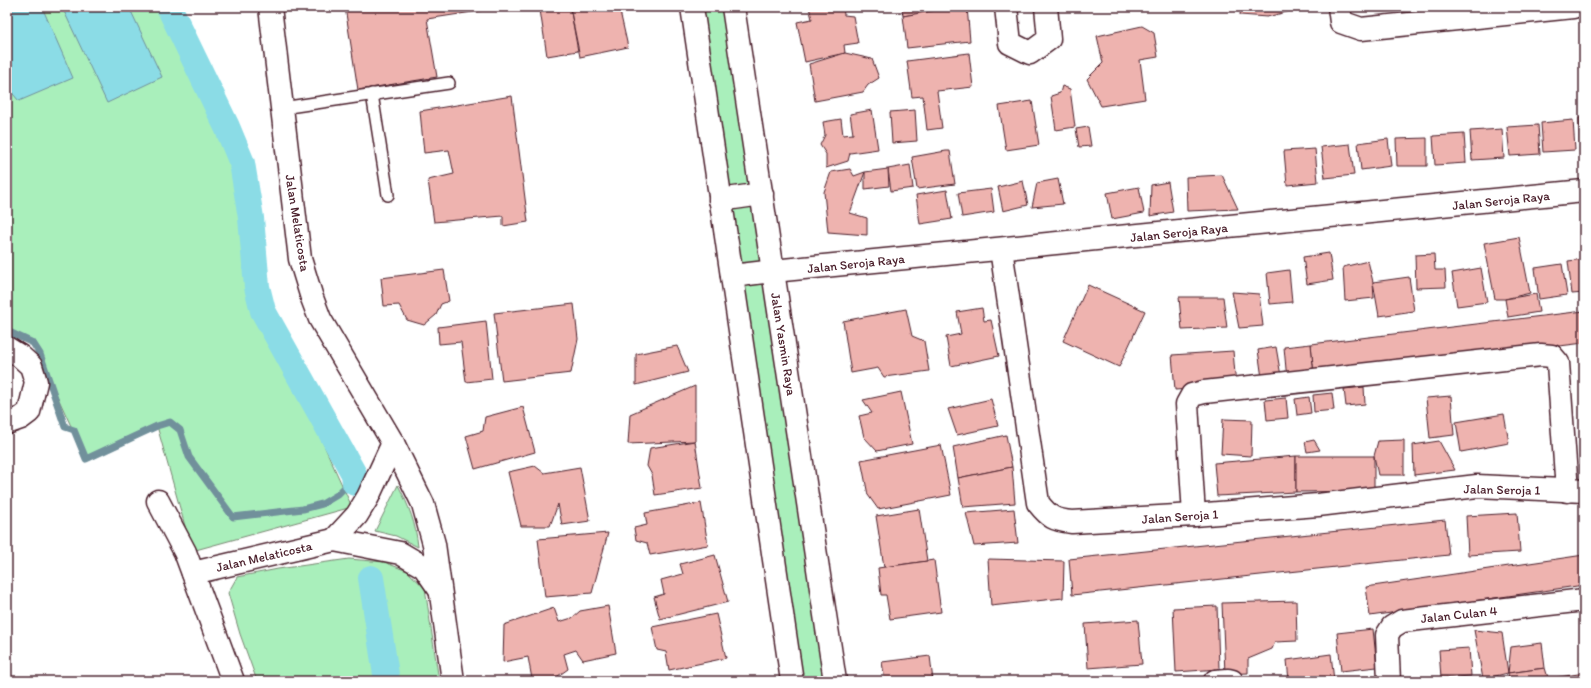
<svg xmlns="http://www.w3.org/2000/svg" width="1591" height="688" viewBox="0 0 1591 688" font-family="Itim,sans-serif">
  <rect width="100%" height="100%" fill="#fff"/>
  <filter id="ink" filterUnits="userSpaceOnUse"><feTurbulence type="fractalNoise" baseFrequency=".025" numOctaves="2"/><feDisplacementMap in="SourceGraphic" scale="8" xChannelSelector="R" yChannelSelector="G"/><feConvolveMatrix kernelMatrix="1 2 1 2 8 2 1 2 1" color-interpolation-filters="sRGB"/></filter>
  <g filter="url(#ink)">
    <g fill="#a9efbb" stroke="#7a8773">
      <polygon points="7,7 171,7 242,163 263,311 352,507 192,551 157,426 86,459 33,343 7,329"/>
      <polygon points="692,7 733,7 835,681 791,681"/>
      <path d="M398,485c11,21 18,39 20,62l-22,-11 -21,-5z"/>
      <polygon points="349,559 384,562 407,571 425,588 439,681 257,681 240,634 228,593 237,577 278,569"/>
    </g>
    <g fill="#8bdce6" stroke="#71909b">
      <polygon points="7,7 42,7 73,78 19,101 7,87"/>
      <polygon points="62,7 129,7 162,77 107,103"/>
    </g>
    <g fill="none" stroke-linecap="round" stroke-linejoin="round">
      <polyline stroke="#71909b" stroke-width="7" points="7,331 33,343 40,354 65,427 74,430 86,459 157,426 170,422 180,430 189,457 233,517 303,509 322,504 337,495 347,485 354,474"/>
      <g stroke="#8bdce6" stroke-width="26">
        <polyline points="169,7 227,127 242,163 251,218 257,287 263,311 354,474 355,483"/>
        <polyline points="371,578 387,681"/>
      </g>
    </g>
    <g fill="#eeb3af" stroke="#4a1f2b">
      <polygon points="345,7 491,7 492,9 427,19 437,77 358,90"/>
      <polygon points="558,7 570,7 578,51 547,56 540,10"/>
      <polygon points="570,7 619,7 628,47 580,57"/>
      <polygon points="809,7 843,7 844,15 853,16 858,43 844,45 845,53 805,62 797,22 812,19"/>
      <polygon points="902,7 954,7 903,16"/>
      <polygon points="954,7 967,7 970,41 907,48 903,16"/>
      <polygon points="1241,7 1306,7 1267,17 1240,15"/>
      <polygon points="1142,26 1154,33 1158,57 1140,60 1145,99 1101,106 1087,79 1103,63 1097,36"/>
      <polygon points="845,53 872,59 879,78 868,85 863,92 815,101 809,64"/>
      <polygon points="969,53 973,87 937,91 942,128 927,130 923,96 912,97 907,61"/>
      <polygon points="1062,86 1070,89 1075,127 1056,130 1051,96 1060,93"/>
      <polygon points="512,96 528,222 503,226 503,216 434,222 428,180 454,174 449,150 424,153 420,111"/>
      <polygon points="1032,101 1039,145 1006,150 999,106"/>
      <polygon points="872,110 878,149 850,153 848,161 826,168 826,154 820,145 825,135 823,122 841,119 843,135 853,134 850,114"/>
      <polygon points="915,110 917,141 892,143 890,112"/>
      <polygon points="1584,117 1584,150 1580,151 1579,118"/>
      <polygon points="1573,120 1575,150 1543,152 1541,123"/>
      <polygon points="1538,125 1540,154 1510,156 1507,127"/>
      <polygon points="1088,127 1091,146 1079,147 1076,129"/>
      <polygon points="1502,129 1504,158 1472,160 1470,131"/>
      <polygon points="1464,134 1466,163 1435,165 1433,136"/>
      <polygon points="1427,138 1427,166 1397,166 1396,139"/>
      <polygon points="1388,139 1391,166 1361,170 1358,143"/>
      <polygon points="1350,144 1354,175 1325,178 1321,147"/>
      <polygon points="1315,149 1318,182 1287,185 1284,151"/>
      <polygon points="946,151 950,151 955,184 917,189 912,157"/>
      <polygon points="910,165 913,188 891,191 888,169"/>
      <polygon points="850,169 854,176 865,172 850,213 867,218 867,235 828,232 824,192 831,172"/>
      <polygon points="888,169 889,186 865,189 865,172"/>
      <polygon points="1222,175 1238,209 1187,211 1186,177"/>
      <polygon points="1058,179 1063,204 1032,207 1037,183"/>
      <polygon points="1023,181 1028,205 1003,211 998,187"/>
      <polygon points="1168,182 1173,212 1150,216 1151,185"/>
      <polygon points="1139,187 1144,213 1112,219 1107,193"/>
      <polygon points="991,189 994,212 962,217 958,193"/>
      <polygon points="947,190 952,219 920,224 916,195"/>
      <polygon points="1519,237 1530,293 1505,299 1495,299 1484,243"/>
      <polygon points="1329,253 1333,280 1307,284 1303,257"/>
      <polygon points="1434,254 1435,270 1445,270 1446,287 1416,288 1415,255"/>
      <polygon points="1584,259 1584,293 1572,294 1568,261"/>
      <polygon points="1368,261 1373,282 1374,298 1345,301 1343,267"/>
      <polygon points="1562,264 1567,295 1539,299 1535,268"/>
      <polygon points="1481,268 1487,302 1457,306 1452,273"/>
      <polygon points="444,270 449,301 441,304 436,315 424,325 407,320 399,305 384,306 381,278"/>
      <polygon points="1289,270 1292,302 1270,304 1267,273"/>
      <polygon points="1409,277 1414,311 1379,316 1373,282"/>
      <polygon points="1088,285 1145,311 1119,367 1063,341"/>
      <polygon points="1232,292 1259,294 1263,326 1239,328"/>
      <polygon points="1536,294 1539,312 1508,317 1505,299"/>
      <polygon points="1179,297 1223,297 1227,328 1182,330"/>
      <polygon points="574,304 578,339 571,373 502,381 494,313"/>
      <polygon points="982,308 984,321 991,320 999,356 951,366 946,337 961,334 957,312"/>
      <polygon points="906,309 912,336 924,341 929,371 884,377 878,368 851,373 843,321"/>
      <polygon points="1584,311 1584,343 1314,376 1311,344"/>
      <polygon points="486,321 492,379 466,382 461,342 439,344 438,327"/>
      <polygon points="1311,344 1314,376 1287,380 1284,347"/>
      <polygon points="677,346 688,372 636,385 636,354"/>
      <polygon points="1276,347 1282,382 1263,385 1258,350"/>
      <polygon points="1233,351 1236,386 1175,390 1172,355"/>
      <polygon points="695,386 695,441 628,444 630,414"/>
      <polygon points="1364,387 1365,404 1346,406 1344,389"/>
      <polygon points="901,392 912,444 877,451 864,437 859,416 872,413 863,400"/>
      <polygon points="1332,393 1334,410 1314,412 1313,395"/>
      <polygon points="1451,396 1454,435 1430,438 1426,398"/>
      <polygon points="1309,397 1311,413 1297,415 1295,399"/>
      <polygon points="1286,398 1288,418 1267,420 1265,400"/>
      <polygon points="991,399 998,426 957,435 948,409"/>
      <polygon points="523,407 535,452 475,469 466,436 483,431 485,417"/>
      <polygon points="1504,414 1509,443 1461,452 1456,422"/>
      <polygon points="1223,419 1252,420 1251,456 1221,454"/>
      <polygon points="1006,435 1012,467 958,478 953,447"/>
      <polygon points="1314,440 1320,450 1307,452 1305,442"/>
      <polygon points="1404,440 1404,475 1378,475 1374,456 1378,441"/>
      <polygon points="695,441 702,488 655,495 652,475 647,466 650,448"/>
      <polygon points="1439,441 1455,470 1414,475 1413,445"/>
      <polygon points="941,445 951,495 878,509 868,495 861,460"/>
      <polygon points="1296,456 1296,492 1217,496 1214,463"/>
      <polygon points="1296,456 1374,456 1374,491 1296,492"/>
      <polygon points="535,466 544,473 580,467 590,521 562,525 558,504 550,526 521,526 508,472"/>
      <polygon points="1012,467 1015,503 963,507 958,478"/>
      <polygon points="701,503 708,545 650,555 647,543 636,540 634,528 647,525 645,513"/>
      <polygon points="919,509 927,561 884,567 876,516"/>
      <polygon points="1014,509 1018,543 974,546 966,513"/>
      <polygon points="1517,513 1520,552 1468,555 1466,516"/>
      <polygon points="1445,520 1449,555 1072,595 1069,559"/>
      <polygon points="608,533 592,593 545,597 538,539"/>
      <polygon points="715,555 728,602 660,619 654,597 664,594 661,580 683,574 680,564"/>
      <polygon points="1584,555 1584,585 1370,616 1366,587"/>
      <polygon points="988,559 1064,561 1063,598 991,606"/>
      <polygon points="934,560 941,612 890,619 886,595 881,595 878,568"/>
      <polygon points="1296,601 1297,641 1275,642 1272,649 1248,659 1248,673 1225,674 1222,603"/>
      <polygon points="608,606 616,653 583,660 576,650 564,654 568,669 551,681 532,679 528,657 503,662 504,625 554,608 559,622 572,618 580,611"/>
      <polygon points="1217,606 1219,669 1176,672 1173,608"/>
      <polygon points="716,614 726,658 669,670 666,652 657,650 652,627"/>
      <polygon points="1138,620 1142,664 1088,668 1085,624"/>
      <polygon points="1373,629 1377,667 1341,671 1337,633"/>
      <polygon points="1474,630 1502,633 1508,673 1483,679"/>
      <polygon points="1542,643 1545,668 1508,673 1511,647"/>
      <polygon points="1469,648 1471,676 1441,678 1439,650"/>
      <polygon points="1331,654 1334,681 1289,681 1287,660"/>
      <polygon points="930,656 933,681 885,681 882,662"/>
      <polygon points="1545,668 1549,681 1509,681 1508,673"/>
      <polygon points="1584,673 1584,681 1549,681 1548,679"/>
    </g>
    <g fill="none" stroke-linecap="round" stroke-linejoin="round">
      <defs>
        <g id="service">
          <polyline points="372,94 388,195"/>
          <polyline points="282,108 449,83"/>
        </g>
        <g id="minor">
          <polyline points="270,7 300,259 312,298 320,319 393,443 423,504 434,544 453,681"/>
          <polyline points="1006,7 1010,43 1030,53 1049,39 1046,7"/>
          <polyline points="1339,7 1341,22 1361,29 1573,7"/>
          <path d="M1001,249l37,254c12,15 16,17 34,19l122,-7 124,-10 159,-19 107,5"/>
          <polyline points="773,271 1584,191"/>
          <polyline points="7,348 20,356 31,366 36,382 29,412 21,418 7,423"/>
          <polyline points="393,443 368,497 357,515 334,540 400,553 424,567 440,590"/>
          <polyline points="158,501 185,552 233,681"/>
          <polyline points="1194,515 1187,404 1192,395 1204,392 1541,355 1552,356 1558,363 1567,491"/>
          <polyline points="193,573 334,540"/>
          <polyline points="1215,681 1228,680 1232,681"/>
          <polyline points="1389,681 1387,635 1392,627 1402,621 1584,600"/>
        </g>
        <g id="tertiary">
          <polyline points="692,7 792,681"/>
          <polyline points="733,7 835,681"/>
          <polyline points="720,200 762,194"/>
          <polyline points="732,276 773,271"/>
        </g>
      </defs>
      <use href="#service" stroke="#4a1f2b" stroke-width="14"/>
      <use href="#minor" stroke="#4a1f2b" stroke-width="25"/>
      <use href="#tertiary" stroke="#4a1f2b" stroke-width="25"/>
      <use href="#service" stroke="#fff" stroke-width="11"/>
      <use href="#minor" stroke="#fff" stroke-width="22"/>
      <use href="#tertiary" stroke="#fff" stroke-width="22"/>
    </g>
  </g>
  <g text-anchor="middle" stroke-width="3" stroke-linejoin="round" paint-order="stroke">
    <g font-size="13" fill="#4a1f2b" stroke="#fff">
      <text transform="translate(1501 200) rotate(-6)" y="5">Jalan Seroja Raya</text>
      <text transform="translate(298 223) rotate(81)" y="5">Jalan Melaticosta</text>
      <text transform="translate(1179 232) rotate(-6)" y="5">Jalan Seroja Raya</text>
      <text transform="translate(856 263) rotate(-6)" y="5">Jalan Seroja Raya</text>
      <text transform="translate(784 344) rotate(81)" y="5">Jalan Yasmin Raya</text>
      <text transform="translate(1502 489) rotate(1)" y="5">Jalan Seroja 1</text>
      <text transform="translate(1180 516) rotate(-4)" y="5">Jalan Seroja 1</text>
      <text transform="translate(264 556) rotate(-13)" y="5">Jalan Melaticosta</text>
      <text transform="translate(1459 614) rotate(-6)" y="5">Jalan Culan 4</text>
    </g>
  </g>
  <rect width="1591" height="688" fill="none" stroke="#fff" stroke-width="24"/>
  <rect x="12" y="12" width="1567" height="664" fill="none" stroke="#4a1f2b" stroke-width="1.5" filter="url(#ink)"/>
</svg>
